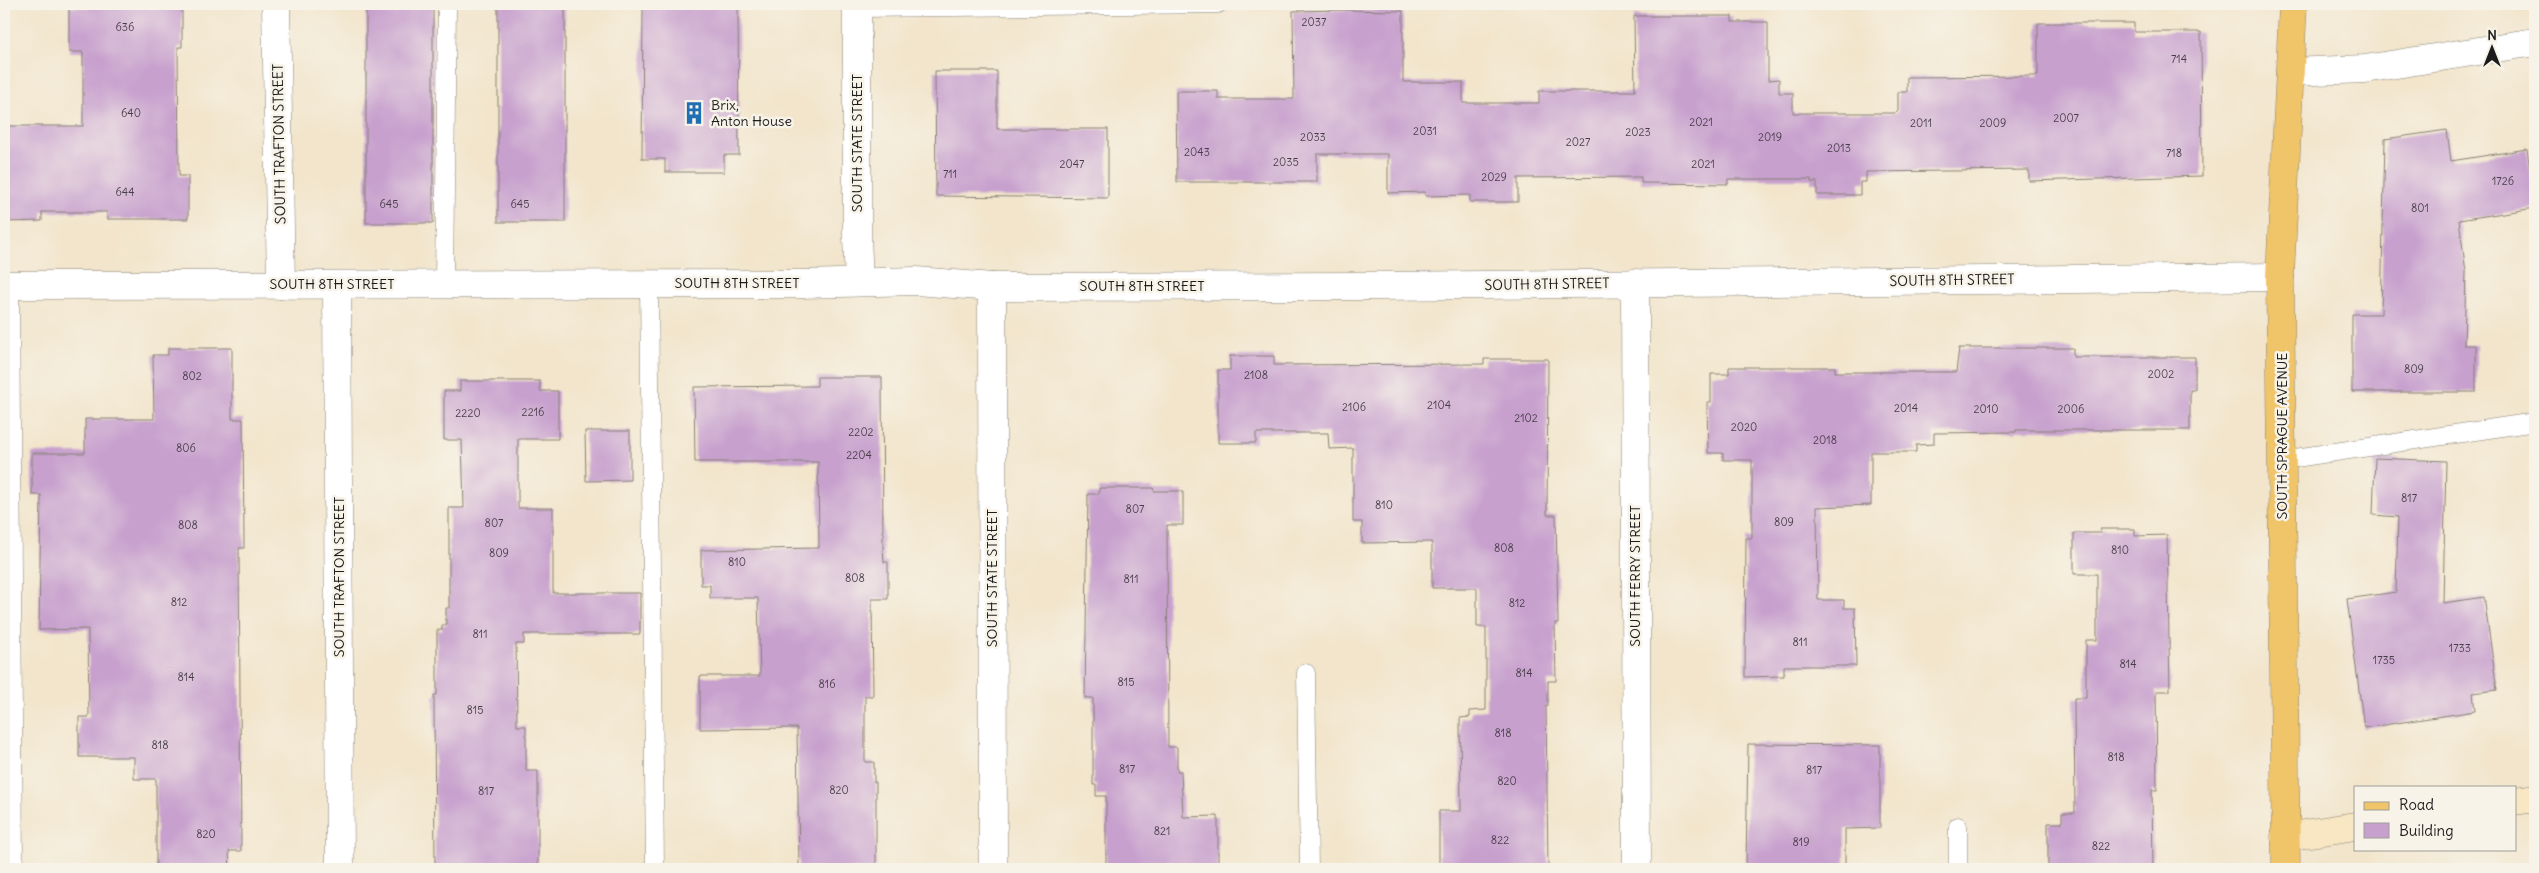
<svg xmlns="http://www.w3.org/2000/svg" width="2539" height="873" viewBox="0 0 2539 873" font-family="Delius,sans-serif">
  <rect width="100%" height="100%" fill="#f7f3e8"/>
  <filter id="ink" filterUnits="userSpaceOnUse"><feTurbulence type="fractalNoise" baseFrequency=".02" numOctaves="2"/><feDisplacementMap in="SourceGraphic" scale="10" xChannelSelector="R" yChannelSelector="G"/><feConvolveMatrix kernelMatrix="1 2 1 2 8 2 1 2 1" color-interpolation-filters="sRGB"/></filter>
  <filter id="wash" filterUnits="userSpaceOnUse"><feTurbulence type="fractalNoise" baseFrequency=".0096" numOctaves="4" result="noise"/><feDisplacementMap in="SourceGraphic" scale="20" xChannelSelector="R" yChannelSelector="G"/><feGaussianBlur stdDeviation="1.12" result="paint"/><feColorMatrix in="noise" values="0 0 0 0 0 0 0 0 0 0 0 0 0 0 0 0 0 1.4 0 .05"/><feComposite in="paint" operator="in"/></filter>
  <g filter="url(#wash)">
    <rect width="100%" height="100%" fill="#f2e5cc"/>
    <g id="blocks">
      <g fill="#c7a0ce">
        <polygon points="92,4 182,4 182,47 178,47 179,176 188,176 188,219 107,219 107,212 42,212 42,221 4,222 4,126 83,126 83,52 69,52 69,7 92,7"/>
        <rect x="366" y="4" width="67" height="219"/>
        <rect x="498" y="4" width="67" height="218"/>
        <polygon points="643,4 738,4 739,155 724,155 724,172 665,172 665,159 642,159"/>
        <polygon points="1341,10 1403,11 1403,82 1463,82 1463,103 1539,103 1539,91 1635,91 1634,16 1732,16 1732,22 1768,22 1768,80 1779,79 1779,93 1793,93 1793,113 1896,113 1898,111 1898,92 1907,92 1907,77 2038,76 2038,23 2134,23 2134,32 2201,32 2202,176 2029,181 2029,170 1866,172 1866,182 1860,182 1860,195 1817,195 1817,182 1811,182 1811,179 1728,179 1728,184 1641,183 1641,177 1518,178 1518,202 1470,202 1470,195 1425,196 1425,192 1388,193 1388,154 1317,154 1317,182 1177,182 1176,91 1218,91 1218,99 1294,99 1293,11"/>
        <polygon points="935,71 997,71 997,129 1108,129 1108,198 936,196"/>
        <polygon points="2447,130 2451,161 2527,149 2535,204 2535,208 2459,220 2466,272 2464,345 2476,345 2476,392 2352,392 2352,314 2381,314 2385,139"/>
        <polygon points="168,348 232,348 232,419 243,419 244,548 239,548 241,851 229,851 230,869 156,869 156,779 134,779 134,757 79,757 79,717 89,717 88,629 39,630 41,495 32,495 32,453 85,453 85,419 154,419 153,355 168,355"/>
        <polygon points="1959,348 2073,348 2073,357 2195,357 2195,390 2190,390 2190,430 2016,430 2016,432 1934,433 1934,444 1916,445 1916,452 1871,452 1871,505 1817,507 1818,600 1844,600 1844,608 1855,608 1856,666 1784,666 1784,676 1745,677 1746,538 1752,538 1752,460 1723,460 1723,453 1708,453 1707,402 1711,402 1711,374 1729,374 1729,367 1835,367 1835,372 1956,372"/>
        <polygon points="1230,356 1274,356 1274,365 1484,364 1484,359 1548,359 1547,515 1556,515 1558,623 1555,623 1556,681 1548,681 1548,706 1546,706 1548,869 1439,869 1439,811 1461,811 1460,718 1470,717 1470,711 1486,710 1486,627 1477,627 1477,588 1432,588 1432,542 1362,543 1362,522 1353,522 1353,448 1329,449 1328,433 1256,433 1256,443 1218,443 1218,370 1230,370"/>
        <polygon points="817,377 882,377 883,548 884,562 888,562 888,599 872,599 873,696 865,696 865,762 874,762 874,782 876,782 876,869 799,869 797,728 700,729 700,676 760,676 758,598 710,598 710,585 701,585 701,550 819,548 818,462 695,462 694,387 817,386"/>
        <polygon points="460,381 540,381 540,391 558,391 558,439 518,439 518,508 553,508 553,593 640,593 640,634 524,634 524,644 516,644 517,726 526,726 526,771 538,771 538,869 435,869 434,695 437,695 437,630 442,630 442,625 446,625 446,608 449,608 449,508 464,508 462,440 444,440 444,391 460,391"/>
        <polygon points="585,431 630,431 630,480 586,481"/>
        <polygon points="2375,458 2446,461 2443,603 2484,597 2497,690 2473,693 2475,711 2364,728 2347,599 2396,592 2398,517 2373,515"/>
        <polygon points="1099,488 1153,488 1154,491 1183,491 1183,525 1167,525 1168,747 1177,747 1177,771 1181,771 1183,817 1218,816 1218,869 1106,869 1106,796 1096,796 1096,785 1093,785 1093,698 1085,698 1088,494 1099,494"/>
        <polygon points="2100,529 2135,529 2135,536 2167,535 2170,691 2156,691 2157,790 2152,790 2153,869 2048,869 2048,823 2062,823 2062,813 2075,813 2074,698 2086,698 2086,640 2097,640 2097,574 2074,574 2074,533 2101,533"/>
        <polygon points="1748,744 1880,745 1880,828 1845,829 1845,869 1746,869"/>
      </g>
    </g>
  </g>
  <g filter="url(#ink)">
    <use href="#blocks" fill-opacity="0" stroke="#878074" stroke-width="1"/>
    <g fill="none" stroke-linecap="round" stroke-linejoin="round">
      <defs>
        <g id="lane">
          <polyline points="857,8 1218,4"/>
          <polyline points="649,283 655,869"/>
          <polyline points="444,284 447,4"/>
          <polyline points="10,285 14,869"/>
          <polyline points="2282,460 2535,422"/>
          <polyline points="1306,673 1309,869"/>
          <polyline points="1958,826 1958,869"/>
        </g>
        <g id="street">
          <polyline points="276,4 281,285"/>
          <polyline points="857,4 857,237 859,282"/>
          <polyline points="2290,72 2365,69 2535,42"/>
          <polyline points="1635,283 1637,869"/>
          <polyline points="4,285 802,284 916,281 992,287 1380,286 2280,277"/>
          <polyline points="337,285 340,869"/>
          <polyline points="992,287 993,869"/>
        </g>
        <g id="secondary">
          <polyline points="2515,801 2535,798"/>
          <polyline points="2285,837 2355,826"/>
        </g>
        <polyline id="primary" points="2286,869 2280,277 2293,4"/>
      </defs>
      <use href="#lane" stroke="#878074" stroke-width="19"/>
      <use href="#street" stroke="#878074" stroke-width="29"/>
      <use href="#secondary" stroke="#878074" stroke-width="29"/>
      <use href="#primary" stroke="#878074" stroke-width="29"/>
      <use href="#lane" stroke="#fff" stroke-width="18"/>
      <use href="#street" stroke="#fff" stroke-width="28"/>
      <use href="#secondary" stroke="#f9e7c3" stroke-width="28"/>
      <use href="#primary" stroke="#f0c469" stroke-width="28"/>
    </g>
  </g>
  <defs>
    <symbol id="building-bare" viewBox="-9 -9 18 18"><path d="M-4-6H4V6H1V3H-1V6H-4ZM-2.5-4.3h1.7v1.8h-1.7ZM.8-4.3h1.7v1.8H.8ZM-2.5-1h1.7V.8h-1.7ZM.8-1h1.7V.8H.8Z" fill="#1f6fb2" stroke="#f7f3e8" stroke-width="2.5" paint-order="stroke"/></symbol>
  </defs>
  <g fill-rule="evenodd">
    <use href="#building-bare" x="678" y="97" width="32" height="32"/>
  </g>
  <g text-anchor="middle" stroke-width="5" stroke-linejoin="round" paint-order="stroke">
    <g font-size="11" fill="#473d48">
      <text x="1314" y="26">2037</text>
      <text x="125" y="31">636</text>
      <text x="2179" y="63">714</text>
      <text x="131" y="117">640</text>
      <text x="2066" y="122">2007</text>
      <text x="1701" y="126">2021</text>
      <text x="1921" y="127">2011</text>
      <text x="1993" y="127">2009</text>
      <text x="1425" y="135">2031</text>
      <text x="1638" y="136">2023</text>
      <text x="1313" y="141">2033</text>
      <text x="1770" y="141">2019</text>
      <text x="1578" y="146">2027</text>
      <text x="1839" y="152">2013</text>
      <text x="1197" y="156">2043</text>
      <text x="2174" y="157">718</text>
      <text x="1286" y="166">2035</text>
      <text x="1072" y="168">2047</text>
      <text x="1703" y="168">2021</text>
      <text x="950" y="178">711</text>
      <text x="1494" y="181">2029</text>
      <text x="2503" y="185">1726</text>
      <text x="125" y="196">644</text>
      <text x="389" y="208">645</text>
      <text x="520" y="208">645</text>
      <text x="2420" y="212">801</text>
      <text x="2414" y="373">809</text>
      <text x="2161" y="378">2002</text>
      <text x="1256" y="379">2108</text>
      <text x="192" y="380">802</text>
      <text x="1439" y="409">2104</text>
      <text x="1354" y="411">2106</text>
      <text x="1906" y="412">2014</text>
      <text x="1986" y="413">2010</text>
      <text x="2071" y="413">2006</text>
      <text x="533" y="416">2216</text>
      <text x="468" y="417">2220</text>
      <text x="1526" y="422">2102</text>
      <text x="1744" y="431">2020</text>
      <text x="861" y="436">2202</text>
      <text x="1825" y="444">2018</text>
      <text x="186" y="452">806</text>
      <text x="859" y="459">2204</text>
      <text x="2409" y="502">817</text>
      <text x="1384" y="509">810</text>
      <text x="1135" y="513">807</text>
      <text x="1784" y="526">809</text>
      <text x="494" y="527">807</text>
      <text x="188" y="529">808</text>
      <text x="1504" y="552">808</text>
      <text x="2120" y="554">810</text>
      <text x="499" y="557">809</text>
      <text x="737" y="566">810</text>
      <text x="855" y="582">808</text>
      <text x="1131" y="583">811</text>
      <text x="179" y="606">812</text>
      <text x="1517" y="607">812</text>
      <text x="480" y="638">811</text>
      <text x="1800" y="646">811</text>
      <text x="2460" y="652">1733</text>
      <text x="2384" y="664">1735</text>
      <text x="2128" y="668">814</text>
      <text x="1524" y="677">814</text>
      <text x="186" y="681">814</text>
      <text x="1126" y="686">815</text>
      <text x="827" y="688">816</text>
      <text x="475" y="714">815</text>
      <text x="1503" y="737">818</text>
      <text x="160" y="749">818</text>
      <text x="2116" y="761">818</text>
      <text x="1127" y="773">817</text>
      <text x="1814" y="774">817</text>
      <text x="1507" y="785">820</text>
      <text x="839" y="794">820</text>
      <text x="486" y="795">817</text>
      <text x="1162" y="835">821</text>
      <text x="206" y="838">820</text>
      <text x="1500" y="844">822</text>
      <text x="1801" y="846">819</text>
      <text x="2101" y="850">822</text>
    </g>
    <g font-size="14" fill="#1c1c1c" stroke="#f7f3e8" text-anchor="start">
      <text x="711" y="110">Brix,<tspan x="711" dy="16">Anton House</tspan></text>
    </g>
    <g font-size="14" fill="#1c1c1c" stroke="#f7f3e8">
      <text transform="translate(857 143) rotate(-90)" y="5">SOUTH STATE STREET</text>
      <text transform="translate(279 144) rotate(-91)" y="5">SOUTH TRAFTON STREET</text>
      <text transform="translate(1952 280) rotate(-1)" y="5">SOUTH 8TH STREET</text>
      <text x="737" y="288">SOUTH 8TH STREET</text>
      <text x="332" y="289">SOUTH 8TH STREET</text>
      <text transform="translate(1547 284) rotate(-1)" y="5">SOUTH 8TH STREET</text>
      <text x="1142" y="291">SOUTH 8TH STREET</text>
      <text transform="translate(2282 436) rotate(-90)" y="5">SOUTH SPRAGUE AVENUE</text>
      <text transform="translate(1635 576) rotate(-90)" y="5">SOUTH FERRY STREET</text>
      <text transform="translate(339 577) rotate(-90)" y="5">SOUTH TRAFTON STREET</text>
      <text transform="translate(992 578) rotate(-90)" y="5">SOUTH STATE STREET</text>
    </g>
  </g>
  <rect width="2539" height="873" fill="none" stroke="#f7f3e8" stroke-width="20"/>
  <rect x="2354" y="786" width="162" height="65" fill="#f7f3e8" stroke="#9f9d96"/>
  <rect x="2364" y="802" width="25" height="8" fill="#f0c469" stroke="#9f9d96"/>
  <text x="2399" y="810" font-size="15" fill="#1c1c1c">Road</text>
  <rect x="2364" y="823" width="25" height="15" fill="#c7a0ce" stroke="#9f9d96"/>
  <text x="2399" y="836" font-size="15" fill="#1c1c1c">Building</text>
  <g transform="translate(2492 48)" stroke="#f7f3e8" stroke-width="4" paint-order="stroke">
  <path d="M0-4L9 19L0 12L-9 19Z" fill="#1c1c1c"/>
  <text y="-8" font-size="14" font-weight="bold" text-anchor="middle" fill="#1c1c1c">N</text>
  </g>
</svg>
